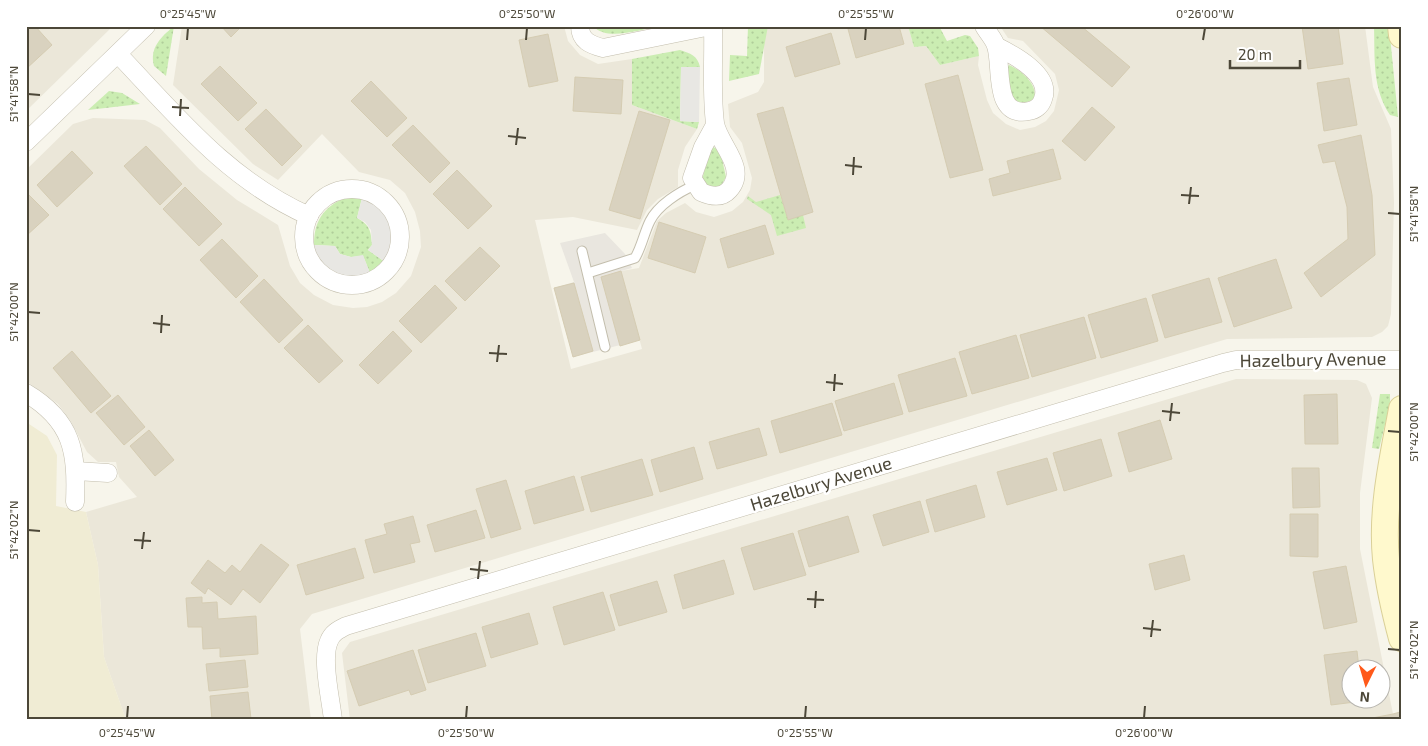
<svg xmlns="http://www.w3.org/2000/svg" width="1428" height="746" viewBox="0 0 1428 746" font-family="'Exo 2',sans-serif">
  <defs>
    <pattern id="grass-dots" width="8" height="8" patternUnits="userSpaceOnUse" patternTransform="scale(1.25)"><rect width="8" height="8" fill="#cbedb2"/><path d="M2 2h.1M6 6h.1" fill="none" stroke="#b0cd9a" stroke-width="1.8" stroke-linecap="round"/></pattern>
  </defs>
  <rect width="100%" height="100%" fill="#f7f5eb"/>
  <g fill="#ebe7d9" fill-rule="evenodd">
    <polygon points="26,26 113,26 26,111"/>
    <polygon points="182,26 564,26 568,41 580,55 598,64 632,59 632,105 697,129 685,147 678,170 678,187 658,199 647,210 637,230 573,217 535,220 571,369 642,349 621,271 639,268 657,221 666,213 685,203 696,212 714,217 732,211 743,202 750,190 752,178 742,143 730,127 728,104 758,92 764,82 764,36 766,26 908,26 914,47 926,46 940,65 979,56 978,65 987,100 993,113 1006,124 1020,130 1035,127 1046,121 1054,111 1059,90 1055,74 1023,41 1008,38 1000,26 1365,26 1373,87 1391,129 1394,203 1391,314 1388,326 1382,332 1372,337 1227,339 312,614 300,629 311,720 126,720 104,657 98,565 86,512 137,497 119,477 116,462 98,462 87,452 70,420 58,404 26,381 26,170 73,124 93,118 145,120 160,128 199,169 237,200 278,225 290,266 300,283 314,295 333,305 353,308 367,307 382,302 396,293 411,276 421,247 420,231 415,212 405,193 390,180 359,172 322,134 278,180 253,164 173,85"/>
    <path d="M1236,379l121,1 9,4 6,14 -12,95v56l33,165 -31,6h-1012l-8,-67 8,-11zM1350,668h30v30h-30z"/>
  </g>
  <polygon fill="#e9e6df" points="605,233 625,254 632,268 621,271 640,340 573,357 554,288 574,282 560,243"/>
  <polygon fill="#f0ecd4" points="26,422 47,436 57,455 56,506 86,512 98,565 104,657 126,720 26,720"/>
  <g fill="url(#grass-dots)">
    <path d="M174,26l-8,50 -12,-10c-5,-18 7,-29 20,-40z"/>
    <path d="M593,26h67c-19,3 -53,16 -67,0z"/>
    <polygon points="748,26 768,26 759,74 729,81 730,55 747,56"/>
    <polygon points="908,26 939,26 947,41 965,35 970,36 978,48 979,56 940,65 926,46 914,47"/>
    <path d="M1374,26h15l9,91 -8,-2c-18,-27 -15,-57 -16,-89z"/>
    <path d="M680,50c10,3 18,6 20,17h-19l-1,54 19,1 -2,7 -65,-24v-46z"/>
    <path d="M1009,65c12,5 30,20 25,34 -24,13 -24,-11 -29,-29z"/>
    <polygon points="109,91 122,93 140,104 88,110"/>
    <polygon points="713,147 720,150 726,177 719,189 710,188 702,180 710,149"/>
    <polygon points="780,195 788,219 803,215 806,228 777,236 771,215 747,199 748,196 756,202"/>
    <path d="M344,198h18l-5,20c13,7 14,13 15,27l-4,5 17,12 -15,11 -7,-17 -12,1 -11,-3 -5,-8 -21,-1c0,-24 9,-37 30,-47z"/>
    <polygon points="1380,394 1390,394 1390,404 1379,449 1372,448"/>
  </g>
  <g fill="#e8e7e3">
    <polygon points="681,67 700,67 699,122 680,121"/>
    <polygon points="362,198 377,205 389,218 393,234 391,250 385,262 368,250 372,245 371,230 365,222 357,218"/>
    <polygon points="314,245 335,246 340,254 351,257 363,255 370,273 361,277 347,277 333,272 323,265 316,257"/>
  </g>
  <g fill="#d9d2bf" stroke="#d5ccb2">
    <polygon points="28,26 35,26 52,45 26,69"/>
    <polygon points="221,26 242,26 231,37"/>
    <polygon points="857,26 899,26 904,44 856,58 848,29"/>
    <polygon points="1040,26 1081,26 1130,67 1112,87"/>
    <polygon points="1302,26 1338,26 1343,64 1308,69"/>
    <polygon points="831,33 840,64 795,77 786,47"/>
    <polygon points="548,34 558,81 529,87 519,40"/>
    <polygon points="220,66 257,103 238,121 201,84"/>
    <polygon points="958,75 983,170 950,178 925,84"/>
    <polygon points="575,77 623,80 621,114 573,111"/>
    <polygon points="1349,78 1357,125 1324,131 1317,83"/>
    <polygon points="371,81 407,118 387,137 351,101"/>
    <polygon points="783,107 813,212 788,220 757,114"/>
    <polygon points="1092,107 1115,127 1085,161 1062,141"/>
    <polygon points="266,109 302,146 282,166 245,129"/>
    <polygon points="639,111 670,120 640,219 609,210"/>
    <polygon points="413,125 450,163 430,183 392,145"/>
    <polygon points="1361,135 1372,195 1375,255 1321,297 1304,273 1348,239 1347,207 1335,161 1323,163 1318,145"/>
    <polygon points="146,146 182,184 160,205 124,166"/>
    <polygon points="1053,149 1061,179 993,196 989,179 1010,173 1007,161"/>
    <polygon points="72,151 93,173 57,207 37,185"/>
    <polygon points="457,170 492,206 468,229 433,194"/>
    <polygon points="185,187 222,224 199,246 163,209"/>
    <polygon points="28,194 49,215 26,236 26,195"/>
    <polygon points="659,222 706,237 695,273 648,258"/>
    <polygon points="765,225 774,254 728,268 720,239"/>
    <polygon points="222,239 258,276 236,298 200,260"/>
    <polygon points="480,247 500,266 465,301 445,281"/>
    <polygon points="1276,259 1292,308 1234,327 1218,278"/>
    <polygon points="621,271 640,340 620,346 601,277"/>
    <polygon points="1209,278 1222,322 1165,338 1152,295"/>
    <polygon points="264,279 303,320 279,343 240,302"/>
    <polygon points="574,283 593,351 573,357 554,288"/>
    <polygon points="435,285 457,308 421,343 399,321"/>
    <polygon points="1146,298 1158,341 1101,358 1088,315"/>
    <polygon points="1084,317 1096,358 1032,377 1020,335"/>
    <polygon points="308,325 343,361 319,383 284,348"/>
    <polygon points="393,331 412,351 378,384 359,365"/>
    <polygon points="1016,335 1029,378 972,394 959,352"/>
    <polygon points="72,351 111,396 91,413 53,368"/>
    <polygon points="955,358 967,396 909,412 898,375"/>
    <polygon points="894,383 903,414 844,431 835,401"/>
    <polygon points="1337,394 1338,444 1305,444 1304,395"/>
    <polygon points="118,395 145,427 124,445 96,413"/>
    <polygon points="832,403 842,435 780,453 771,421"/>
    <polygon points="1160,420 1172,459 1129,472 1118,433"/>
    <polygon points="759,428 767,455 717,469 709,442"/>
    <polygon points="149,430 174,460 155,476 130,446"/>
    <polygon points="1101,439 1112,476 1064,491 1053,453"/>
    <polygon points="694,447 703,479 660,492 651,460"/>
    <polygon points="1047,458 1057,490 1007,505 997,472"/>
    <polygon points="642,459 653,495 591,512 581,477"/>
    <polygon points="1292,468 1319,468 1320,507 1293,508"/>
    <polygon points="574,476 584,510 534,524 525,491"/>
    <polygon points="506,480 521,529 491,538 476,489"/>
    <polygon points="976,485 985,517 935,532 926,500"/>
    <polygon points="920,501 929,532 883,546 873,515"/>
    <polygon points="476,510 485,538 435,552 427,525"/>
    <polygon points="1290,514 1318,514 1318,557 1290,556"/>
    <polygon points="413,516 420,542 410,544 415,562 374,573 365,540 387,534 384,524"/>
    <polygon points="848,516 859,552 809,567 798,531"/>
    <polygon points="793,533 806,575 754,590 741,548"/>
    <polygon points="261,544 289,565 260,603 243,589 231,605 208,588 205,594 191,583 208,560 225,573 232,565 240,572"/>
    <polygon points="355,548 364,578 306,595 297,565"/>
    <polygon points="1184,555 1190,580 1155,590 1149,564"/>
    <polygon points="724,560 734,594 683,609 674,575"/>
    <polygon points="1346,566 1357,622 1324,629 1313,572"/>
    <polygon points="657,581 667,612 619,626 610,595"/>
    <polygon points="603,592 615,630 564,645 553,607"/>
    <polygon points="202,597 202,603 217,602 218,619 256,616 258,654 220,657 220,648 203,649 202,627 188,627 186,598"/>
    <polygon points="529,613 538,644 491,658 482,627"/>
    <polygon points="476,633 486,666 428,683 418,650"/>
    <polygon points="413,650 426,690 411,695 409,690 359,706 347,671"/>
    <polygon points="1357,651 1359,668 1350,668 1350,698 1363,698 1363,701 1331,705 1324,655"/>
    <polygon points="245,660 248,687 209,691 206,664"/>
    <polygon points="248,692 251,719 212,720 210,696"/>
    <polygon points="1400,712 1400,720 1362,720 1393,714"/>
  </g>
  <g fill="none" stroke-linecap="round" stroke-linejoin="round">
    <defs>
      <g id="lane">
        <polyline points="582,251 605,347"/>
        <path d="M588,273l47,-15c7,-12 9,-25 15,-37 8,-16 29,-29 45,-36"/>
      </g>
      <g id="street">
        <path d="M580,26c0,15 11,19 23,22l108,-22"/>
        <path d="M713,26c1,32 -2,66 2,97 3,21 34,45 14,67 -8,9 -19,6 -28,2l-9,-14 11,-31 12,-22"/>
        <path d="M984,26c3,6 10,13 12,20 7,21 -4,72 33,65 6,-1 12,-5 14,-12 9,-24 -29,-44 -47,-53"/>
        <path d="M118,54c59,62 110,126 191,162"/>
        <polyline points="26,142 146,26"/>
        <circle cx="352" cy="237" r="48"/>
        <path d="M26,393c47,28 51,59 49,109"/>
        <polyline points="76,471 108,473"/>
        <path d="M333,720c-2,-20 -12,-61 -4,-79 3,-8 9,-11 17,-15l877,-263 13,-3h166"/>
      </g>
      <g id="secondary">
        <polyline points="1401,26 1402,35"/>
        <path d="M1402,409c-9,49 -21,100 -16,150 3,27 9,53 16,79"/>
      </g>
    </defs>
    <use href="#lane" stroke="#c3bead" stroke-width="11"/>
    <use href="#street" stroke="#c3bead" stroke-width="19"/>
    <use href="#secondary" stroke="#dad098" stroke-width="28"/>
    <use href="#lane" stroke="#fff" stroke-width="9"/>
    <use href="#street" stroke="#fff" stroke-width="18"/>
    <use href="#secondary" stroke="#fff9cd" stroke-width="26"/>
  </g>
  <path fill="none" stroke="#4c4738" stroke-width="2" d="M187,40l1,-12M526,40l1,-12M865,40l1,-12M1203,40l2,-12M28,94l12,1M172,107l17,1M180,116l1,-17M508,136l18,2M516,145l2,-17M845,165l17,2M853,175l1,-18M1181,195l18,1M1189,204l2,-17M1388,213l12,1M28,312l12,1M153,323l17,2M161,333l1,-18M489,353l18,1M497,362l2,-17M826,382l17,2M834,391l1,-17M1162,411l18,2M1170,421l2,-18M1388,431l12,1M28,530l12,1M134,540l17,1M142,549l2,-17M470,569l18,2M478,579l2,-18M807,599l17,1M815,608l1,-17M1143,628l18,2M1151,637l2,-17M1388,649l12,1M127,718l1,-12M466,718l1,-12M805,718l1,-12M1144,718l1,-12"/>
  <g text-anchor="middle" stroke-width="5" stroke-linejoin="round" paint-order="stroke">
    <g font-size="18" fill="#4c4738" stroke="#fff">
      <text transform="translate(1313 360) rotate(-1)" y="6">Hazelbury Avenue</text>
      <text transform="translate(821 484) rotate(-17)" y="6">Hazelbury Avenue</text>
    </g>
  </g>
  <rect width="1428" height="746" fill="none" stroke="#ffffff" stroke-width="55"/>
  <g transform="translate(1366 684) rotate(185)"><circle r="24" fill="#ffffff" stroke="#b7b5af"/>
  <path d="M0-4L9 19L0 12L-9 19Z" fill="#ff591a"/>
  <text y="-8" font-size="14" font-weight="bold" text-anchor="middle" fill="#4c4738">N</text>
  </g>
  <path d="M1230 60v8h70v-8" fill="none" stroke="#4c4738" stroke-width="2.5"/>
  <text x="1238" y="60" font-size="15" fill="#4c4738" stroke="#ffffff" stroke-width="4" paint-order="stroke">20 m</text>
  <rect x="28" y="28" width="1372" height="690" fill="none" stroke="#4c4738" stroke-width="2"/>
  <g font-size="12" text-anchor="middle" fill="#4c4738">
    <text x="188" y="18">0°25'45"W</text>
    <text x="527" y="18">0°25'50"W</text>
    <text x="866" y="18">0°25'55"W</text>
    <text x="1205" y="18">0°26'00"W</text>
    <text transform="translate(14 94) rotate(-90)" y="4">51°41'58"N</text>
    <text transform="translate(1414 214) rotate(-90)" y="4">51°41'58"N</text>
    <text transform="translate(14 312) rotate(-90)" y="4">51°42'00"N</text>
    <text transform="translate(1414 432) rotate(-90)" y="4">51°42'00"N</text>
    <text transform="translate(14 530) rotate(-90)" y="4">51°42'02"N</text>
    <text transform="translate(1414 650) rotate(-90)" y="4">51°42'02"N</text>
    <text x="127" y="737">0°25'45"W</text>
    <text x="466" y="737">0°25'50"W</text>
    <text x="805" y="737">0°25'55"W</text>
    <text x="1144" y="737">0°26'00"W</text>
  </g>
</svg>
